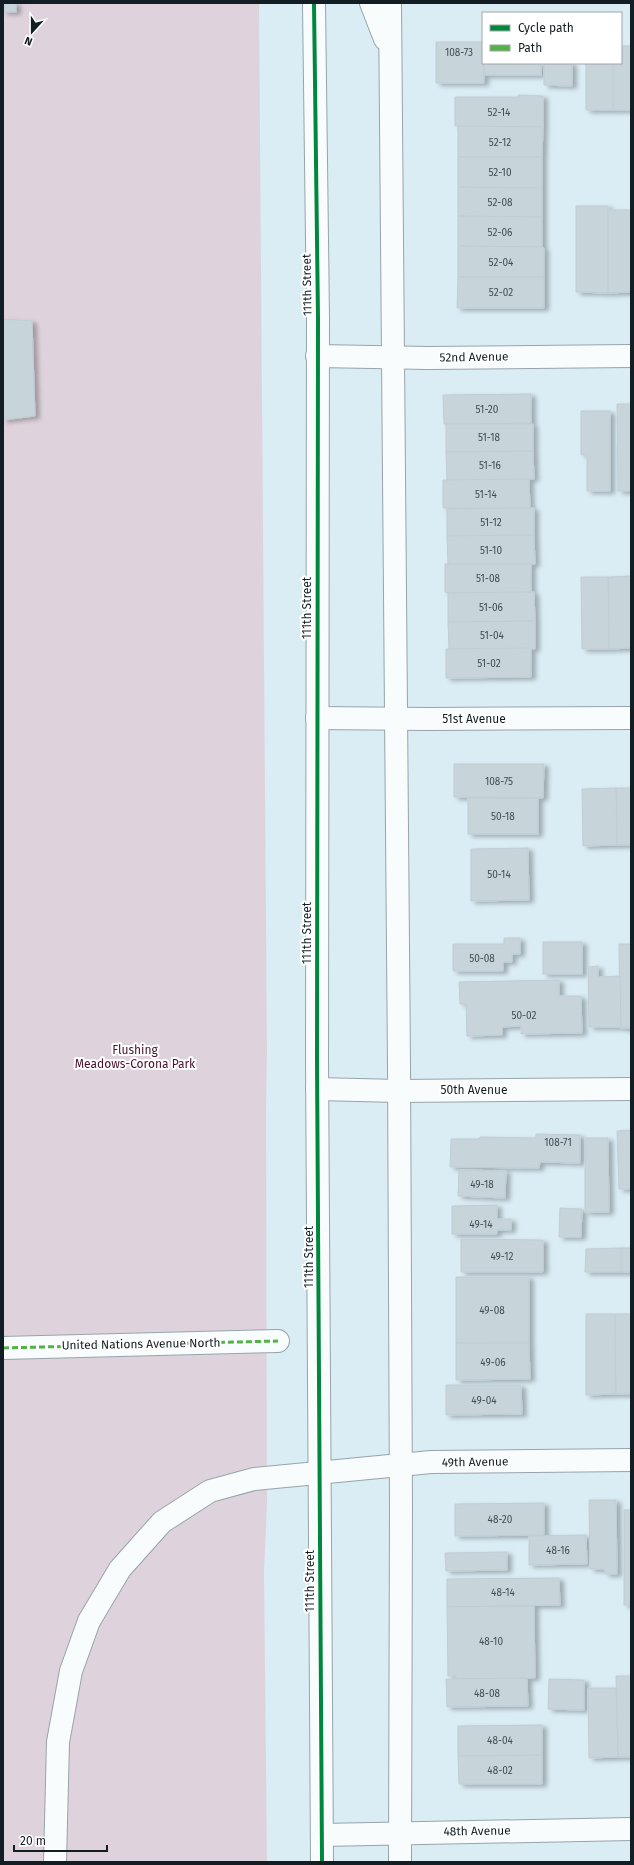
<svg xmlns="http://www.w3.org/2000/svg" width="634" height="1865" viewBox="0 0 634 1865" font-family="'Fira Sans',sans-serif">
  <defs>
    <filter id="shadow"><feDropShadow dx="4.5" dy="2.5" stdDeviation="2" flood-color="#0004"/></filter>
  </defs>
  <rect width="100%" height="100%" fill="#daecf4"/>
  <polygon fill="#ded3dd" points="3,3 259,3 267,1054 266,1107 267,1505 264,1572 267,1862 3,1862"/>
  <g fill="#c7d5db" stroke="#c0cdd4" filter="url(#shadow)">
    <rect x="3" y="3" width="13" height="9"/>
    <polygon points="436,42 483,42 484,83 436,83"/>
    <polygon points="621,46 631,46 631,110 613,110 613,63 621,63"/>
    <rect x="484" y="63" width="57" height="12"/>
    <polygon points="544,63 572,63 572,86 544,85"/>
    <rect x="586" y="63" width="27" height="47"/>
    <polygon points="518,95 543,96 543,127 455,126 455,97 519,97"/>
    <polygon points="458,126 543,127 542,157 458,157"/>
    <polygon points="458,157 542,157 542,188 458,187"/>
    <polygon points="458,187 542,188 542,217 458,216"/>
    <polygon points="576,206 608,206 608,293 576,292"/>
    <polygon points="608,210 631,210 631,292 608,293"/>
    <polygon points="458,216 542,217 542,247 458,246"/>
    <polygon points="458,246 542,247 544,248 544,277 458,277"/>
    <polygon points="458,277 544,277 544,308 457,308"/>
    <polygon points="3,319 32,321 35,416 3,420"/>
    <polygon points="531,394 531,423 444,424 443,395"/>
    <polygon points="617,404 631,404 631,491 618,491"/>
    <polygon points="581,411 610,411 610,491 587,491 587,455 581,455"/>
    <polygon points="446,424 533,424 533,451 446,452"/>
    <polygon points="533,451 534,479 447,480 446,452"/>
    <polygon points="529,479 530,508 443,508 443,480"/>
    <polygon points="534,508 534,535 447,536 447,509"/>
    <polygon points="534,535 535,564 448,564 447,536"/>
    <polygon points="445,564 531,564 531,592 448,593 445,592"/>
    <polygon points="631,576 631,648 609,649 608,577"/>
    <polygon points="581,577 608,577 609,649 582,649"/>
    <polygon points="534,592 535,621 448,622 448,593"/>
    <polygon points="535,621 535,649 449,649 448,622"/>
    <polygon points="446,649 531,648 531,677 446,678"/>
    <polygon points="454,764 544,764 543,798 454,797"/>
    <polygon points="616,788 631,788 631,845 617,845"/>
    <polygon points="616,788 617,845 583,846 582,789"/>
    <rect x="468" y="798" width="70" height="36"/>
    <polygon points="528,848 529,900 471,901 471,849"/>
    <polygon points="504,938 520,938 520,954 512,954 512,962 503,962 503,971 453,971 453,944 504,944"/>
    <rect x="543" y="942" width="39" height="32"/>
    <polygon points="619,944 631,944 631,1028 620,1028"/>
    <polygon points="598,966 598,977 620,976 621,1027 589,1027 588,967"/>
    <polygon points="559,980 559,996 581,996 582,1033 521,1034 521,1026 502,1027 502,1035 467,1036 466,1004 460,1004 459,982"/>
    <polygon points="631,1130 631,1189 619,1189 617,1131"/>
    <polygon points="536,1134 580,1135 580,1163 540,1162 539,1168 450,1167 451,1139 479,1139 480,1137 536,1138"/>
    <polygon points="585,1138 608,1138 609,1212 585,1212"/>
    <polygon points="459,1170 506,1171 505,1198 458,1196"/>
    <polygon points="497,1205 497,1219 511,1219 511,1230 497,1230 497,1234 452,1234 452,1206"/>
    <polygon points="560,1208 582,1209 581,1237 559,1237"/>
    <polygon points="461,1239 543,1240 543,1272 461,1272"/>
    <rect x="621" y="1248" width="10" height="24"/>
    <polygon points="621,1248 621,1272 585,1272 586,1249"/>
    <polygon points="456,1277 529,1277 529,1344 456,1343"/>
    <polygon points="586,1314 615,1314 616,1394 586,1395"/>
    <polygon points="615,1314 631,1314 631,1394 616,1394"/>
    <polygon points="456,1343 529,1343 530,1379 456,1380"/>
    <polygon points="446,1385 521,1385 522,1414 446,1415"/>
    <polygon points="589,1500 616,1500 617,1574 605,1574 605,1569 590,1569"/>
    <polygon points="544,1503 544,1535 455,1536 455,1504"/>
    <rect x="624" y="1510" width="7" height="95"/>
    <polygon points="586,1535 587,1564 529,1565 529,1536"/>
    <polygon points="507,1552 507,1570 446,1571 445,1553"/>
    <polygon points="559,1578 560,1605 447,1607 447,1579"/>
    <polygon points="534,1606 535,1678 456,1679 456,1676 448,1676 447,1607"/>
    <polygon points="616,1676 631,1676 631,1757 618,1757"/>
    <polygon points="527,1678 528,1706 447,1707 446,1679"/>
    <polygon points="549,1679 584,1680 584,1710 548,1709"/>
    <polygon points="588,1688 616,1688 618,1757 589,1758"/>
    <polygon points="542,1725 542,1755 458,1756 458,1726"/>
    <polygon points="542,1755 542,1784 459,1784 458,1756"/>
  </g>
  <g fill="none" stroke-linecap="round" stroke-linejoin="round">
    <defs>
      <g id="minor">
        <polyline points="314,3 318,318 317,1060 322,1862"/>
        <polyline points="371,3 385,39"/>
        <polyline points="390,3 399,1065 401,1507 400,1862"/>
        <polyline points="317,356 428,358 631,356"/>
        <polyline points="317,718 429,719 631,718"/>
        <polyline points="317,1089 399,1091 631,1089"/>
        <polyline points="3,1348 278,1341"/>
        <polyline points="322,1835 631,1829"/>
        <polyline points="55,1862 58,1742 71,1671 89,1621 120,1569 162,1522 210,1491 254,1479 431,1462 631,1460"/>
      </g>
    </defs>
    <use href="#minor" stroke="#97a4ab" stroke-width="24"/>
    <use href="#minor" stroke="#f9fcfd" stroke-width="22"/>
    <polyline stroke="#54b145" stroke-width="3" stroke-dasharray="6 3" stroke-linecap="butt" points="3,1348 278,1341"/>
    <defs>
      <polyline id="cycleway" points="314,3 318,318 317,1060 322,1862"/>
    </defs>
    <use href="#cycleway" stroke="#fff" stroke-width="6"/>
    <use href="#cycleway" stroke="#00873e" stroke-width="4"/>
  </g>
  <g text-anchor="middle" stroke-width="4" stroke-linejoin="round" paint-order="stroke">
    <g font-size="10" fill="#414e53">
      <text x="459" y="56">108-73</text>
      <text x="499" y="116">52-14</text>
      <text x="500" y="146">52-12</text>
      <text x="500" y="176">52-10</text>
      <text x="500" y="206">52-08</text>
      <text x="500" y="236">52-06</text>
      <text x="501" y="266">52-04</text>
      <text x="501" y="296">52-02</text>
      <text x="487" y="413">51-20</text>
      <text x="489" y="441">51-18</text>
      <text x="490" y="469">51-16</text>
      <text x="486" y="498">51-14</text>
      <text x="491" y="526">51-12</text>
      <text x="491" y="554">51-10</text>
      <text x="488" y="582">51-08</text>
      <text x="491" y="611">51-06</text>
      <text x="492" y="639">51-04</text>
      <text x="489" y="667">51-02</text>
      <text x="499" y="785">108-75</text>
      <text x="503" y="820">50-18</text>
      <text x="499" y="878">50-14</text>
      <text x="482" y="962">50-08</text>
      <text x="524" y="1019">50-02</text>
      <text x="558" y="1146">108-71</text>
      <text x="482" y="1188">49-18</text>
      <text x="481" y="1228">49-14</text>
      <text x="502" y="1260">49-12</text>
      <text x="492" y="1314">49-08</text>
      <text x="493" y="1366">49-06</text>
      <text x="484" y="1404">49-04</text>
      <text x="500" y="1523">48-20</text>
      <text x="558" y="1554">48-16</text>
      <text x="503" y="1596">48-14</text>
      <text x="491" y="1645">48-10</text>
      <text x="487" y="1697">48-08</text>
      <text x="500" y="1744">48-04</text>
      <text x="500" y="1774">48-02</text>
    </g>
    <g font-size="12" fill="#121e23" stroke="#fff">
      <text transform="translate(307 285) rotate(-91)" y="4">111th Street</text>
      <text transform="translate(474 357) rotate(-1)" y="4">52nd Avenue</text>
      <text transform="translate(307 608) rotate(-90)" y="4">111th Street</text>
      <text x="474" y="723">51st Avenue</text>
      <text transform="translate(307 933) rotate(-90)" y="4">111th Street</text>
      <text x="474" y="1094">50th Avenue</text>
      <text transform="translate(309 1257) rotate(-90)" y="4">111th Street</text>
      <text transform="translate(141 1344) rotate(-1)" y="4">United Nations Avenue North</text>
      <text transform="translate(475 1462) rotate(-1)" y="4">49th Avenue</text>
      <text transform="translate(310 1581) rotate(-90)" y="4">111th Street</text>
      <text transform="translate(477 1831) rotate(-1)" y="4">48th Avenue</text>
    </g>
    <g font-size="12" fill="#4e0f2e" stroke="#fff">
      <text x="135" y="1054">Flushing<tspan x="135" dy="14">Meadows-Corona Park</tspan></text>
    </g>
  </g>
  <rect width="634" height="1865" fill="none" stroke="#121e23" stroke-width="8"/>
  <rect x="482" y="12" width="140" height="52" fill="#ffffff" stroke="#a0a5a7"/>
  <rect x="490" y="25" width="20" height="6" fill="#00873e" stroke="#a0a5a7"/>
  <text x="518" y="32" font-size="12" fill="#121e23">Cycle path</text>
  <rect x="490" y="45" width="20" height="6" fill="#54b145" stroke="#a0a5a7"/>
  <text x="518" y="52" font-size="12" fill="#121e23">Path</text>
  <g transform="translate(32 32) rotate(201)" stroke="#ffffff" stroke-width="3" paint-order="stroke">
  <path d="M0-3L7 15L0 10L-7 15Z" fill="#121e23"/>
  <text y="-6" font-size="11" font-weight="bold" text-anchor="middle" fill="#121e23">N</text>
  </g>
  <path d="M14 1845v6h93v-6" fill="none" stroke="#121e23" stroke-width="2"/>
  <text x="20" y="1845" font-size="12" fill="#121e23" stroke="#ffffff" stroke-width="3" paint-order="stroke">20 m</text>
</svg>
